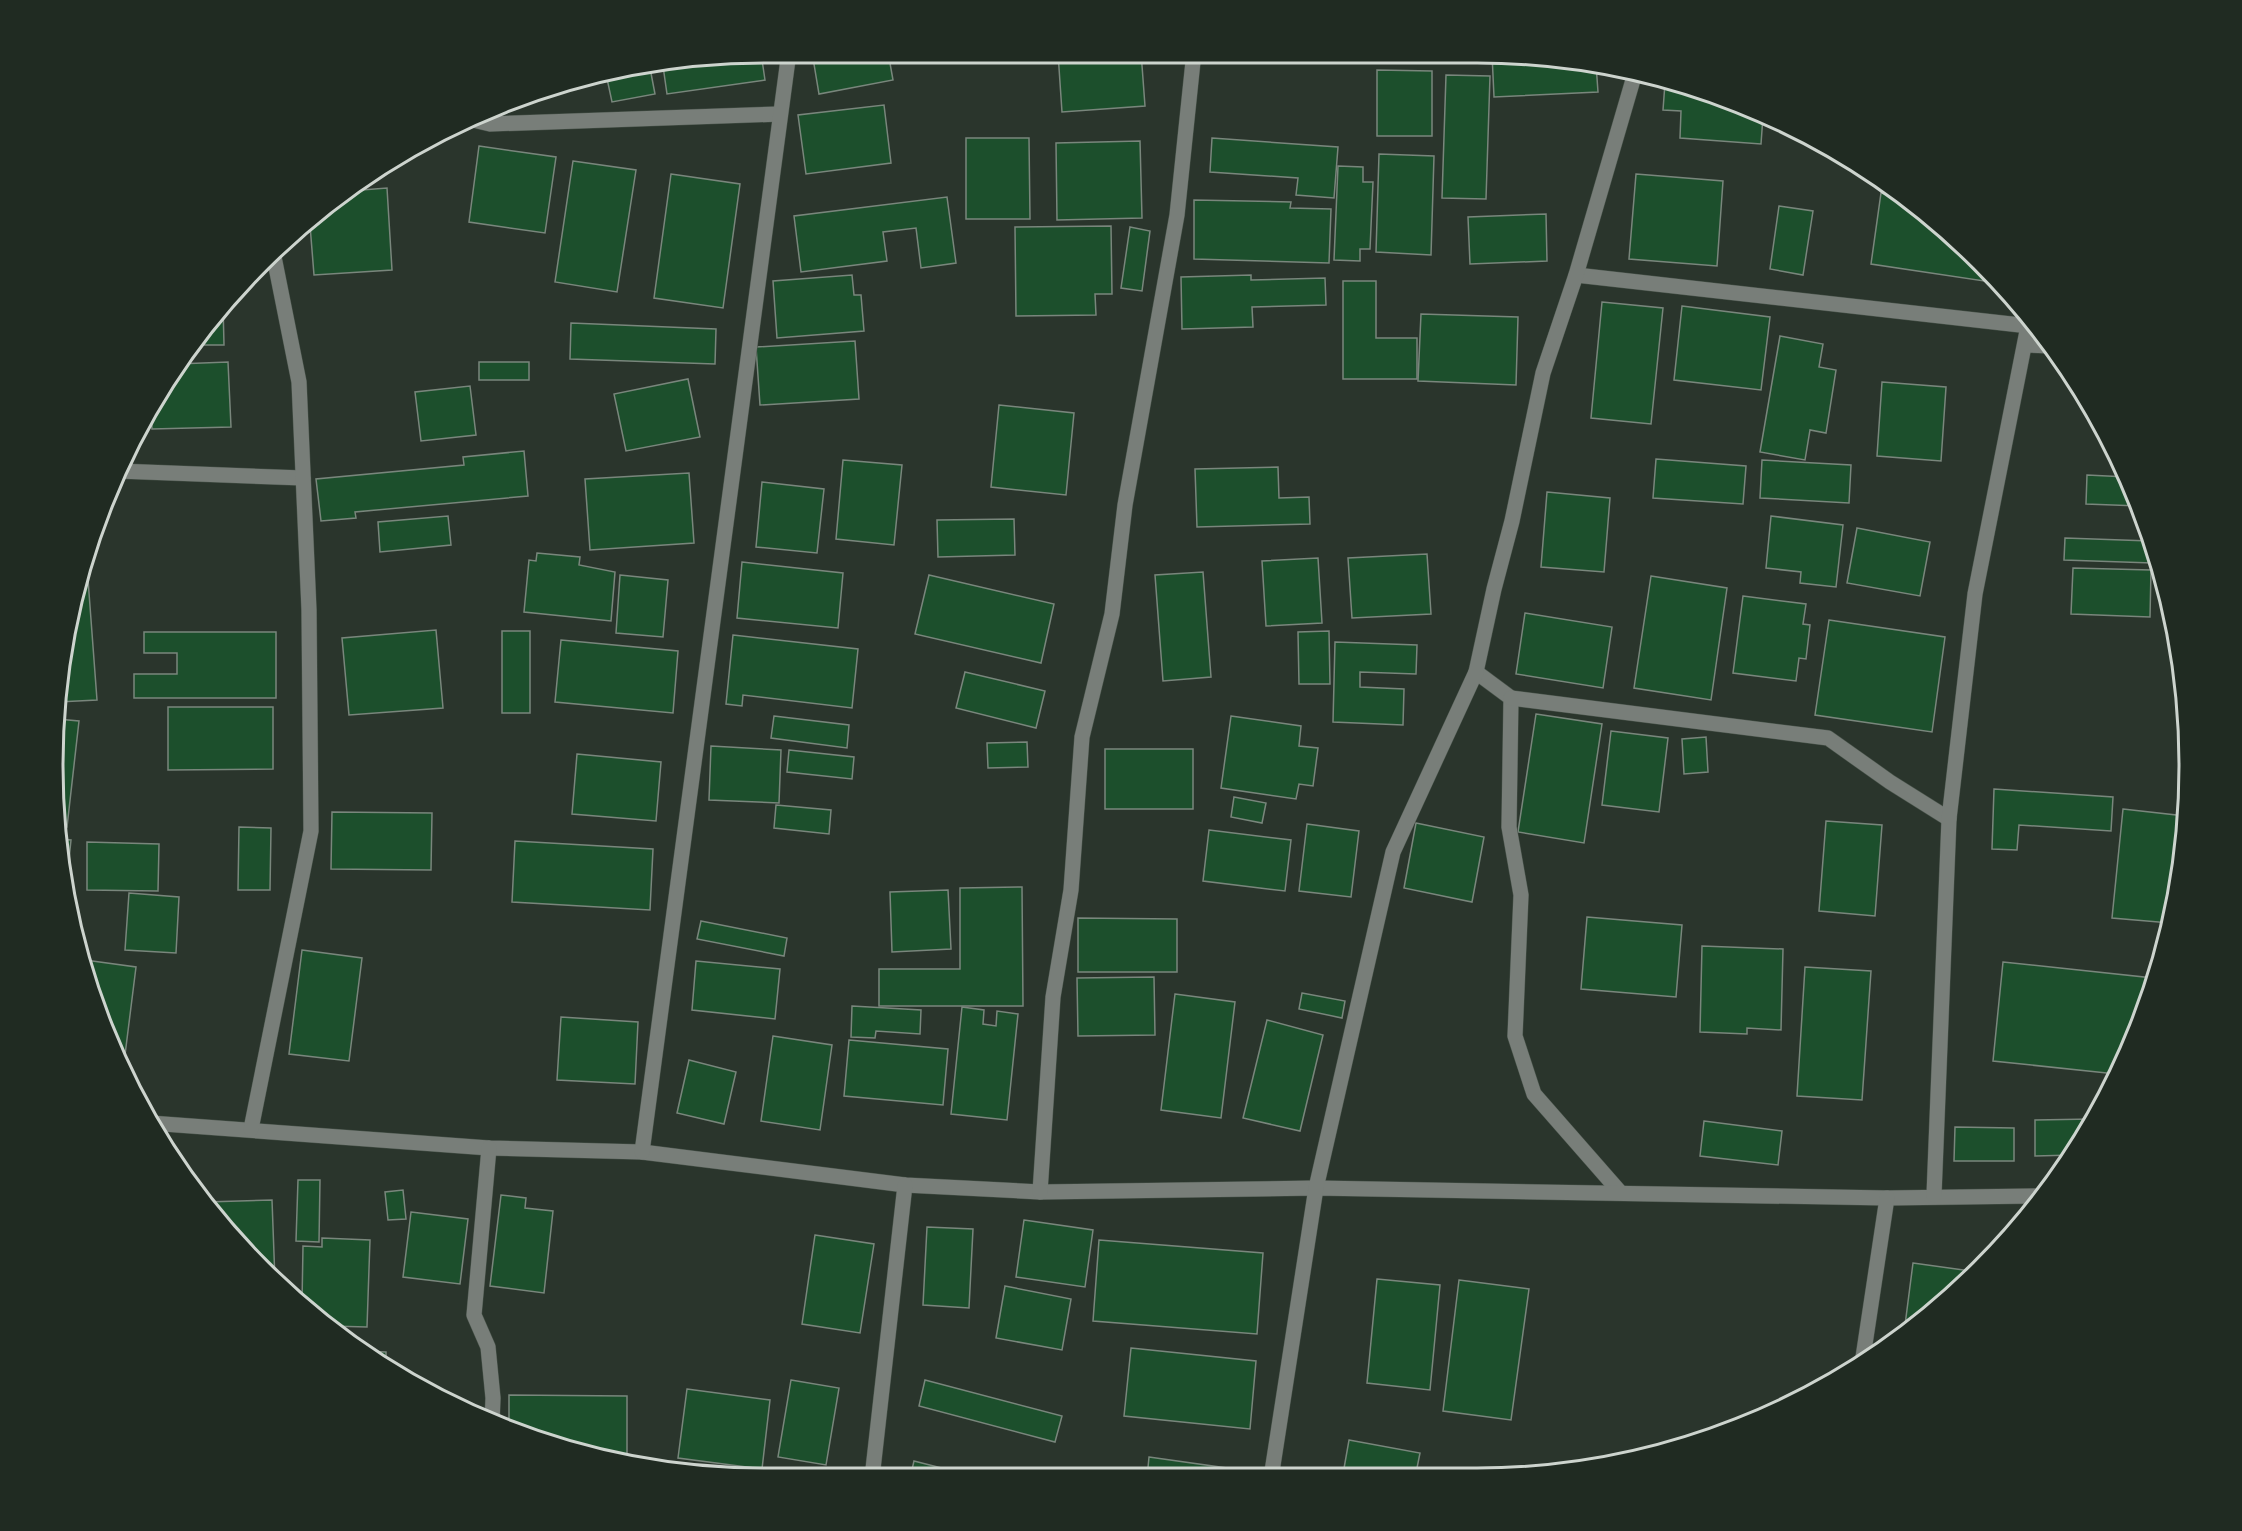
<svg xmlns="http://www.w3.org/2000/svg" width="2242" height="1531" viewBox="0 0 2242 1531" font-family="Quicksand,sans-serif">
  <rect width="100%" height="100%" fill="#2a352c"/>
  <g fill="#1c4f2c" stroke="#79867c" stroke-width="1.5">
    <polygon points="812,52 888,52 893,80 819,94"/>
    <polygon points="1141,52 1145,106 1062,112 1058,53"/>
    <polygon points="761,53 765,80 667,94 663,66"/>
    <polygon points="1492,54 1596,64 1598,92 1494,97"/>
    <polygon points="650,68 655,94 612,102 606,74"/>
    <polygon points="1377,70 1432,71 1432,136 1377,136"/>
    <polygon points="1446,75 1490,76 1486,199 1442,198"/>
    <polygon points="1665,83 1763,116 1761,144 1680,138 1681,111 1663,110"/>
    <polygon points="884,105 891,163 806,174 798,115"/>
    <polygon points="966,138 1029,138 1030,219 966,219"/>
    <polygon points="1212,138 1338,147 1334,198 1296,195 1298,178 1210,172"/>
    <polygon points="1140,141 1142,218 1057,220 1056,143"/>
    <polygon points="479,146 556,157 545,233 469,222"/>
    <polygon points="408,150 409,158 391,160"/>
    <polygon points="1379,154 1434,156 1431,255 1376,252"/>
    <polygon points="573,161 636,170 617,292 555,282"/>
    <polygon points="1338,166 1363,167 1363,182 1373,182 1370,249 1360,249 1360,261 1334,260"/>
    <polygon points="671,174 740,184 723,308 654,298"/>
    <polygon points="1636,174 1723,181 1717,266 1629,259"/>
    <polygon points="387,188 392,270 314,275 310,225 349,191"/>
    <polygon points="1881,193 1910,200 1981,262 1986,268 1984,281 1871,264"/>
    <polygon points="947,197 956,263 921,268 916,228 883,232 887,261 801,272 794,216"/>
    <polygon points="1194,200 1291,202 1290,208 1331,209 1329,263 1194,259"/>
    <polygon points="1779,206 1813,211 1803,275 1770,269"/>
    <polygon points="1546,214 1547,261 1470,264 1468,217"/>
    <polygon points="1111,226 1112,294 1095,294 1096,315 1016,316 1015,227"/>
    <polygon points="1130,227 1150,231 1142,291 1121,288"/>
    <polygon points="852,275 854,295 861,295 864,331 777,338 773,281"/>
    <polygon points="1251,275 1251,280 1325,278 1326,305 1252,307 1253,327 1182,329 1181,277"/>
    <polygon points="1343,281 1376,281 1376,338 1417,338 1417,379 1343,379"/>
    <polygon points="1602,302 1663,308 1651,424 1591,418"/>
    <polygon points="223,304 224,345 191,345"/>
    <polygon points="1682,306 1770,317 1761,390 1674,380"/>
    <polygon points="1421,314 1518,317 1516,385 1418,381"/>
    <polygon points="571,323 716,329 715,364 570,359"/>
    <polygon points="1780,336 1823,344 1819,367 1836,370 1826,433 1810,430 1805,460 1760,452"/>
    <polygon points="855,341 859,399 760,405 756,347"/>
    <polygon points="228,362 231,427 152,429 151,409 177,364"/>
    <rect x="479" y="362" width="50" height="18"/>
    <polygon points="688,379 700,437 626,451 614,394"/>
    <polygon points="1882,382 1946,387 1941,461 1877,456"/>
    <polygon points="470,386 476,435 421,441 415,392"/>
    <polygon points="999,405 1074,413 1066,495 991,487"/>
    <polygon points="524,451 528,496 355,512 356,518 321,521 316,479 464,465 463,457"/>
    <polygon points="1656,459 1746,466 1743,504 1653,498"/>
    <polygon points="843,460 902,465 894,545 836,539"/>
    <polygon points="1762,460 1851,465 1849,503 1760,498"/>
    <polygon points="1278,467 1279,498 1309,497 1310,524 1197,527 1195,469"/>
    <polygon points="689,473 694,543 590,550 585,479"/>
    <polygon points="2087,475 2127,477 2139,506 2086,504"/>
    <polygon points="762,482 824,489 817,553 756,547"/>
    <polygon points="1547,492 1610,498 1604,572 1541,567"/>
    <polygon points="448,516 451,545 380,552 378,522"/>
    <polygon points="1771,516 1843,525 1836,587 1800,583 1801,572 1766,568"/>
    <polygon points="1014,519 1015,555 938,557 937,520"/>
    <polygon points="1857,528 1930,542 1920,596 1847,583"/>
    <polygon points="2065,538 2150,541 2152,563 2064,560"/>
    <polygon points="537,553 580,557 579,565 615,572 611,621 524,612 529,560 536,561"/>
    <polygon points="1427,554 1431,614 1352,618 1348,558"/>
    <polygon points="1318,558 1322,623 1266,626 1262,561"/>
    <polygon points="742,562 843,573 838,628 737,618"/>
    <polygon points="87,566 97,700 58,702 59,673"/>
    <polygon points="2073,568 2151,570 2150,617 2071,614"/>
    <polygon points="1203,572 1211,677 1163,681 1155,575"/>
    <polygon points="620,575 668,580 663,637 616,633"/>
    <polygon points="929,575 1054,604 1041,663 915,634"/>
    <polygon points="1651,576 1727,588 1711,700 1634,688"/>
    <polygon points="1743,596 1806,604 1803,624 1810,625 1806,659 1799,658 1796,681 1733,673"/>
    <polygon points="1525,613 1612,627 1603,688 1516,674"/>
    <polygon points="1829,620 1945,637 1932,732 1815,715"/>
    <polygon points="436,630 443,708 349,715 342,638"/>
    <rect x="502" y="631" width="28" height="82"/>
    <polygon points="1329,631 1330,684 1299,684 1298,632"/>
    <polygon points="144,632 276,632 276,698 134,698 134,674 177,674 177,653 144,653"/>
    <polygon points="733,635 858,649 852,708 743,695 742,706 726,704"/>
    <polygon points="561,640 678,651 673,713 555,702"/>
    <polygon points="1335,642 1417,645 1416,674 1360,672 1360,687 1404,689 1403,725 1333,722"/>
    <polygon points="965,672 1045,691 1036,728 956,708"/>
    <polygon points="168,707 273,707 273,769 168,770"/>
    <polygon points="1536,714 1602,724 1584,843 1518,832"/>
    <polygon points="774,716 849,725 847,748 771,738"/>
    <polygon points="1231,716 1301,726 1299,746 1318,748 1313,786 1299,784 1296,799 1221,788"/>
    <polygon points="57,719 79,721 67,827 56,826 54,812"/>
    <polygon points="1611,731 1668,738 1659,812 1602,805"/>
    <polygon points="1706,737 1708,772 1684,774 1682,739"/>
    <polygon points="1027,742 1028,767 988,768 987,743"/>
    <polygon points="711,746 781,750 779,803 709,800"/>
    <rect x="1105" y="749" width="88" height="60"/>
    <polygon points="789,750 854,757 852,779 787,772"/>
    <polygon points="577,754 661,762 656,821 572,814"/>
    <polygon points="1994,789 2113,797 2111,831 2019,825 2017,850 1992,849"/>
    <polygon points="1234,797 1266,803 1262,823 1231,817"/>
    <polygon points="776,805 831,810 829,834 774,828"/>
    <polygon points="2123,809 2185,816 2176,905 2170,923 2112,918"/>
    <polygon points="332,812 432,813 431,870 331,869"/>
    <polygon points="1826,821 1882,825 1875,916 1819,911"/>
    <polygon points="1416,823 1484,837 1472,902 1404,888"/>
    <polygon points="1307,824 1359,831 1351,897 1299,891"/>
    <polygon points="239,827 271,828 270,890 238,890"/>
    <polygon points="1209,830 1291,840 1285,891 1203,881"/>
    <polygon points="58,839 71,840 65,898"/>
    <polygon points="515,841 653,849 650,910 512,902"/>
    <polygon points="87,842 159,844 158,891 87,890"/>
    <polygon points="1022,887 1023,1006 879,1006 879,969 960,969 960,888"/>
    <polygon points="948,890 951,949 892,952 890,892"/>
    <polygon points="129,893 179,897 176,953 125,950"/>
    <polygon points="1587,917 1682,925 1676,997 1581,989"/>
    <polygon points="1078,918 1177,919 1177,972 1078,972"/>
    <polygon points="701,921 787,938 784,956 697,939"/>
    <polygon points="1702,946 1783,949 1781,1030 1747,1028 1747,1034 1700,1032"/>
    <polygon points="302,950 362,958 349,1061 289,1054"/>
    <polygon points="85,960 136,967 125,1055 117,1054"/>
    <polygon points="696,961 780,969 775,1019 692,1010"/>
    <polygon points="2003,962 2153,978 2135,1039 2116,1074 1993,1061"/>
    <polygon points="1805,967 1871,971 1862,1100 1797,1096"/>
    <polygon points="1154,977 1155,1035 1078,1036 1077,978"/>
    <polygon points="1302,993 1345,1001 1342,1018 1299,1009"/>
    <polygon points="1175,994 1235,1002 1221,1118 1161,1110"/>
    <polygon points="852,1006 921,1010 920,1034 876,1031 875,1038 851,1037"/>
    <polygon points="962,1007 984,1010 983,1024 996,1026 997,1011 1018,1014 1007,1120 951,1114"/>
    <polygon points="561,1017 638,1022 635,1084 557,1080"/>
    <polygon points="1267,1020 1323,1035 1300,1131 1243,1118"/>
    <polygon points="773,1036 832,1045 820,1130 761,1121"/>
    <polygon points="849,1040 948,1049 943,1105 844,1096"/>
    <polygon points="689,1060 736,1072 724,1124 677,1113"/>
    <polygon points="2092,1119 2073,1155 2035,1156 2035,1120"/>
    <polygon points="1704,1121 1782,1131 1778,1165 1700,1156"/>
    <polygon points="1955,1127 2014,1128 2014,1161 1954,1161"/>
    <polygon points="298,1180 320,1180 319,1242 296,1241"/>
    <polygon points="403,1190 406,1219 388,1220 385,1192"/>
    <polygon points="501,1195 526,1198 525,1208 553,1211 544,1293 490,1286"/>
    <polygon points="272,1200 275,1281 261,1269 206,1202"/>
    <polygon points="411,1212 468,1219 460,1284 403,1277"/>
    <polygon points="1024,1220 1093,1230 1085,1287 1016,1277"/>
    <polygon points="927,1227 973,1229 969,1308 923,1305"/>
    <polygon points="815,1235 874,1244 860,1333 802,1324"/>
    <polygon points="322,1238 370,1240 367,1327 330,1326 302,1303 303,1246 322,1247"/>
    <polygon points="1099,1240 1263,1253 1257,1334 1093,1321"/>
    <polygon points="1913,1263 1978,1272 1904,1333"/>
    <polygon points="1377,1279 1440,1285 1430,1390 1367,1383"/>
    <polygon points="1459,1280 1529,1289 1511,1420 1443,1411"/>
    <polygon points="1005,1286 1071,1299 1062,1350 996,1338"/>
    <polygon points="1131,1348 1256,1361 1250,1429 1124,1416"/>
    <polygon points="360,1351 386,1352 386,1367 369,1358"/>
    <polygon points="791,1380 839,1388 826,1465 778,1457"/>
    <polygon points="925,1380 1062,1416 1055,1442 919,1406"/>
    <polygon points="687,1389 770,1400 762,1469 678,1458"/>
    <polygon points="509,1395 627,1396 627,1454 589,1454 509,1429"/>
    <polygon points="1349,1440 1420,1453 1415,1478 1364,1478 1343,1474"/>
    <polygon points="1149,1457 1248,1471 1247,1478 1147,1478"/>
    <polygon points="914,1461 981,1478 910,1478"/>
  </g>
  <g fill="none" stroke-linecap="round" stroke-linejoin="round">
    <defs>
      <g id="minor">
        <polyline points="469,119 490,124 780,114"/>
        <polyline points="1576,275 2029,326"/>
        <polyline points="2025,345 2050,346"/>
        <polyline points="118,471 303,478"/>
        <polyline points="1476,672 1511,698 1509,827 1521,895 1515,1036 1534,1094 1619,1191"/>
        <polyline points="1511,698 1828,738 1890,782 1949,819"/>
        <polyline points="150,1123 489,1148 642,1152 905,1185 1040,1192 1316,1188 1887,1198 2041,1196"/>
        <polyline points="251,1129 311,831 309,610 299,382 274,257"/>
        <polyline points="489,1148 474,1315 488,1347 493,1398 492,1424"/>
        <polyline points="642,1152 789,52"/>
        <polyline points="1040,1192 1053,997 1071,890 1082,737 1112,614 1125,505 1177,215 1194,52"/>
        <polyline points="1934,1195 1949,819 1975,594 2029,321"/>
        <polyline points="1862,1364 1887,1198"/>
        <polyline points="872,1478 905,1185"/>
        <polyline points="1271,1478 1316,1188 1393,852 1476,672 1494,589 1512,521 1543,373 1576,275 1635,73"/>
      </g>
    </defs>
    <use href="#minor" stroke="#475249" stroke-width="16"/>
    <use href="#minor" stroke="#787e79" stroke-width="15"/>
  </g>
  <path d="M0 0H2242V1531H0ZM765 63H1477A702 702 0 0 1 2179 765V766A702 702 0 0 1 1477 1468H765A702 702 0 0 1 63 766V765A702 702 0 0 1 765 63Z" fill="#202b22" fill-rule="evenodd"/>
  <path fill="none" stroke="#cdd4ce" stroke-width="3" d="M765 63H1477A702 702 0 0 1 2179 765V766A702 702 0 0 1 1477 1468H765A702 702 0 0 1 63 766V765A702 702 0 0 1 765 63Z"/>
</svg>
